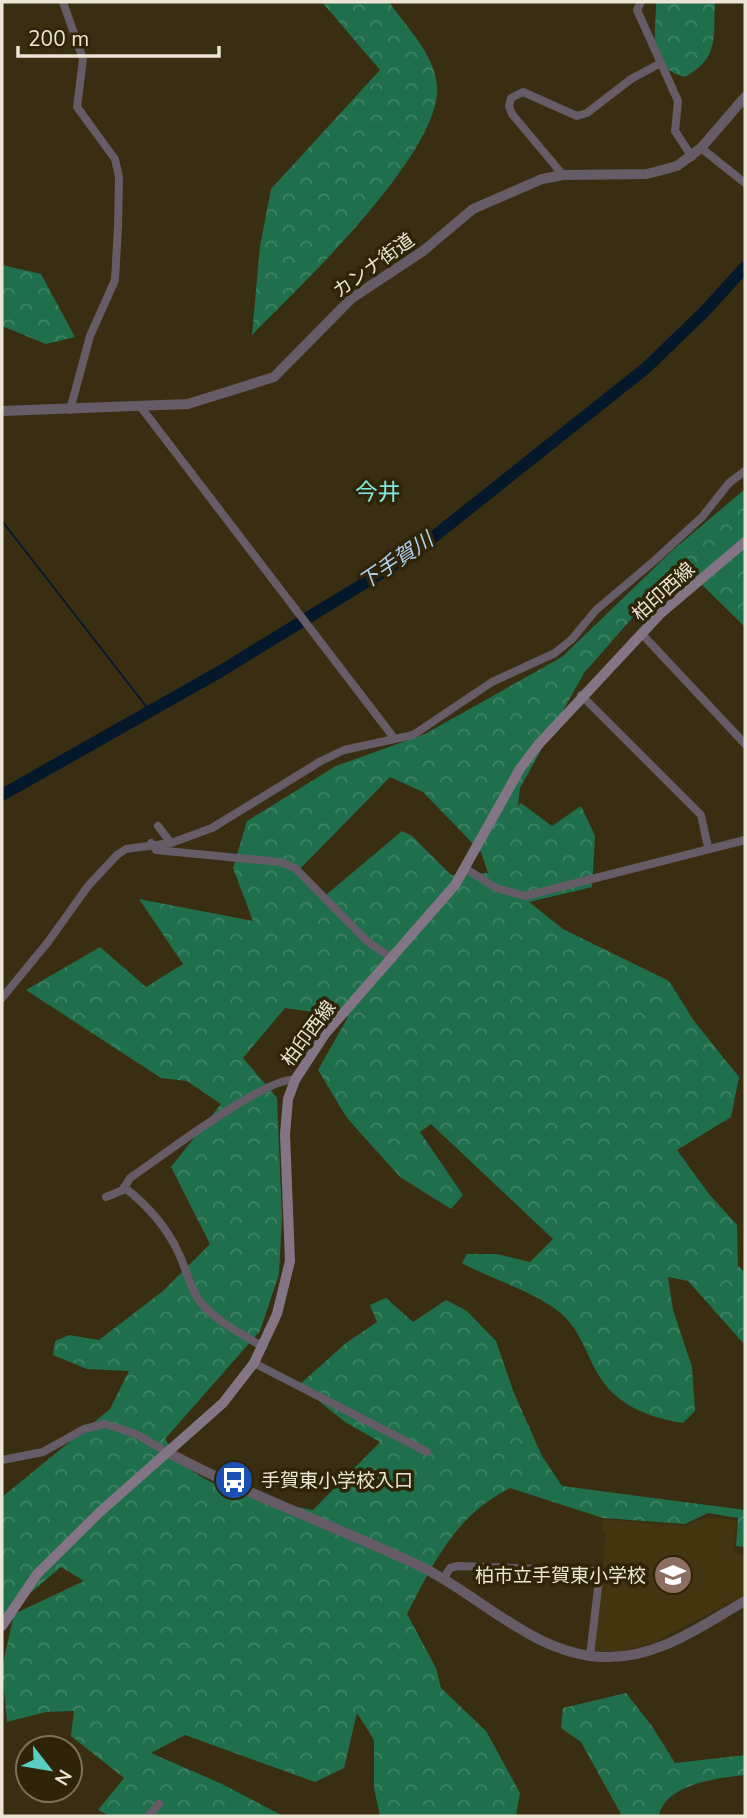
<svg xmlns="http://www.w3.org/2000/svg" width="747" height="1818" viewBox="0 0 747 1818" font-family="'Nunito Sans','Noto Sans JP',sans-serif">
  <defs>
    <pattern id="forest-crowns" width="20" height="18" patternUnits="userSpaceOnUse" patternTransform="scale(1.75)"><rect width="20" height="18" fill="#1f6f4c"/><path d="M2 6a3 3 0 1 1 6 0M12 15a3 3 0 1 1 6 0" fill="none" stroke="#408365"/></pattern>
  </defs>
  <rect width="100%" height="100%" fill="#392e12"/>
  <polygon fill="#433510" points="708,1517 737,1520 733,1552 745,1556 745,1594 656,1642 623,1651 593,1651 606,1533 601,1532 602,1519 685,1526"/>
  <g fill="url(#forest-crowns)" fill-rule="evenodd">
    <path d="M322,2h67c17,24 45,52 48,83 6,67 -138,202 -185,250l8,-89 11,-57 109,-119z"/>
    <path d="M656,2h59c-2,36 5,55 -30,75 -39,-11 -29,-42 -29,-75z"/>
    <polygon points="2,265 41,274 75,337 46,344 2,326"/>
    <path d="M745,489v138l-56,-55 -56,45 -49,56 -64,115 -2,18 3,-3 31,23 29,-20 14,30 -3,51 -63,15 34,27 106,52 25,40 45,56 -8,40 -54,33 32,44 28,31 1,41 7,6v73l-57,-64 -20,-4 5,33 19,57 3,44 -12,12c-33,-5 -68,-18 -85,-49 -13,-22 -18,-46 -40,-63 -27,-21 -65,-31 -96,-48l5,-9h30l33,8 23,-23 -122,-115 -11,8 43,63 -12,14 -51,-32 -53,-59 -29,-48 30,-53 -63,-9 -42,50 34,40 5,119 -3,57 -19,57 -95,108c5,7 10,17 16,23 34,31 89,40 132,48l67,-68 -35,-20 -46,-37 47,-42 31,-21 -7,-17 16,-7 27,24 33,-22 21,11 29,30 18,52 28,63 20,30 183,24v37l-9,-1 2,-28 -30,-5 -23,11 -82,-6 -93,-30c-55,28 -76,74 -103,126l29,54 5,20 45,43 34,62 -4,23h-136l-6,-28v-48l-17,-27 -13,55 -29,14 -130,-47 -34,18 71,31 61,32h-173l-12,-6 26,-32 -53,-42 3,-25 -28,1 -39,10 -5,-54 12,-54 70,-33 -23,-14 -59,50v-120l108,-88 19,-38 -42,-2 -34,-14 2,-14 14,-6 30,5 64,-49 47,-47 -39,-77 50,-63 -34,-23 -26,-3 -135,-88 74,-43 46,40 37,-23 -44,-65 114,22 -20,-53 14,-47 89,-55 89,-32 137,-77 112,-108zM390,777l33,15 58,60 7,21 -37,2 -39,-39 -10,-5 -76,64 -29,-23z"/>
    <path d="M626,1693l26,33 23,37 70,-8v20c-27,3 -80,9 -86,41h-37l-41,-74 -20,-14 2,-20z"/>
  </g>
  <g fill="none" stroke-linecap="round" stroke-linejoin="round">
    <polyline stroke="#04182c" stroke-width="2" points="2,521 149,710"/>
    <polyline stroke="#04182c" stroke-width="12" points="2,795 221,671 412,554 646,368 705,311 745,267"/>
    <g stroke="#655c67" stroke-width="8">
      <polyline points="63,2 83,59 77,107 115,159 119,177 118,226 115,280 90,336 70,410"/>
      <polyline points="641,2 637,10 678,101 675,131 692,157"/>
      <polyline points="701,148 745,183"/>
      <polyline points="563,175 512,114 509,106 511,98 523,92 577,116 587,113 631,79 659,64"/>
      <polyline points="140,406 394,738"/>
      <polyline points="641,633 745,744"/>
      <polyline points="581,695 701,815 708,847"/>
      <polyline points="158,826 171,843"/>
      <polyline points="151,843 156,850 280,862 295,868 367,941 393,959"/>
      <polyline points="465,868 496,888 525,896 745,840"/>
      <polyline points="2,998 48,942 88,886 117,855 126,849 171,843 212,828 321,761 344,750 413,735 492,682 555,653 572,639 596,610 654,561 702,517 729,483 745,471"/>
      <path d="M124,1187c23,18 43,40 55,67 8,16 10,34 22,49 17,19 41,31 62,44"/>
      <path d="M106,1197l17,-7 7,-12c28,-19 138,-103 165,-98"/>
      <polyline points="254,1363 427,1452"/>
      <polyline points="2,1460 43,1452 84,1429 105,1424 136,1434 167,1452"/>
      <polyline points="444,1578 450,1568 458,1566 600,1571 590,1656"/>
      <polyline points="148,1816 159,1804"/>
    </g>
    <g stroke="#655c67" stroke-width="10">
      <polyline points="2,411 188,404 274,377 352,298 423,251 473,209 542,179 563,175 647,174 677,166 701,148 745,97"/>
      <path d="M167,1452c82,44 169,74 253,114 60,29 114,89 184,91 53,2 97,-31 141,-56"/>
    </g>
    <polyline stroke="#837586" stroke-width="10" points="2,1626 37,1574 101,1511 223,1403 254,1363 277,1314 290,1261 285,1134 288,1099 295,1080 325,1034 455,885 521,767 538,745 660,614 745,542"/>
  </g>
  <defs>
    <symbol id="bus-disc" viewBox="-11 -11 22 22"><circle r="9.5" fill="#1a4fb4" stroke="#2f2407"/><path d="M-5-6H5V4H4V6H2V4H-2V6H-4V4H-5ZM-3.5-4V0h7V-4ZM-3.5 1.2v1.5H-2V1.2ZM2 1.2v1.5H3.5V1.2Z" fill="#fff"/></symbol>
    <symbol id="school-disc" viewBox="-11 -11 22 22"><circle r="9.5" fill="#8d6e63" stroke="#2f2407"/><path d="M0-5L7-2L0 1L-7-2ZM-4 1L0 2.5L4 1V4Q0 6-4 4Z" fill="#fff"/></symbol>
  </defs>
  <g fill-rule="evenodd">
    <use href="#bus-disc" x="212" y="1458" width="44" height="44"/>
    <use href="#school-disc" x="651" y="1553" width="44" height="44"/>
  </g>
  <g text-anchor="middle" stroke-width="7" stroke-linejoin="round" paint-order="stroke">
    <g font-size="19" fill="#ece5d5" stroke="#2f2407">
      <text transform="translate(373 265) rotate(-36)" y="7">カンナ街道</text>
      <text transform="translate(663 591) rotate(-42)" y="7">柏印西線</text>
      <text transform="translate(308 1033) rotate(-53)" y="7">柏印西線</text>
    </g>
    <g font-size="19" fill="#ece5d5" stroke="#2f2407" text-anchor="start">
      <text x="261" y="1487">手賀東小学校入口</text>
      <text x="646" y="1582" text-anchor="end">柏市立手賀東小学校</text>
    </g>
    <g font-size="21" font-style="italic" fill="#aecff1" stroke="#2f2407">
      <text transform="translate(396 561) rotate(-34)" y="7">下手賀川</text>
    </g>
    <g font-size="23" fill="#81eade" stroke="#2f2407">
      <text x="378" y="500">今井</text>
    </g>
  </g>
  <rect width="747" height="1818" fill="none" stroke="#ece5d5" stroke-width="7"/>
  <g transform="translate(49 1769) rotate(121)"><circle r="33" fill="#2f2407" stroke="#7b7159" stroke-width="2"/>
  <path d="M0-5L12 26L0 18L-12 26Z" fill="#58cec1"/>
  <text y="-10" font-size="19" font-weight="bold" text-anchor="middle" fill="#ece5d5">N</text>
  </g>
  <path d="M18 46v10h201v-10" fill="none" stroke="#ece5d5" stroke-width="3.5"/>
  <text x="28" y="46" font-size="21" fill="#ece5d5" stroke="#2f2407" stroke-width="5" paint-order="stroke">200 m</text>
</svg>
